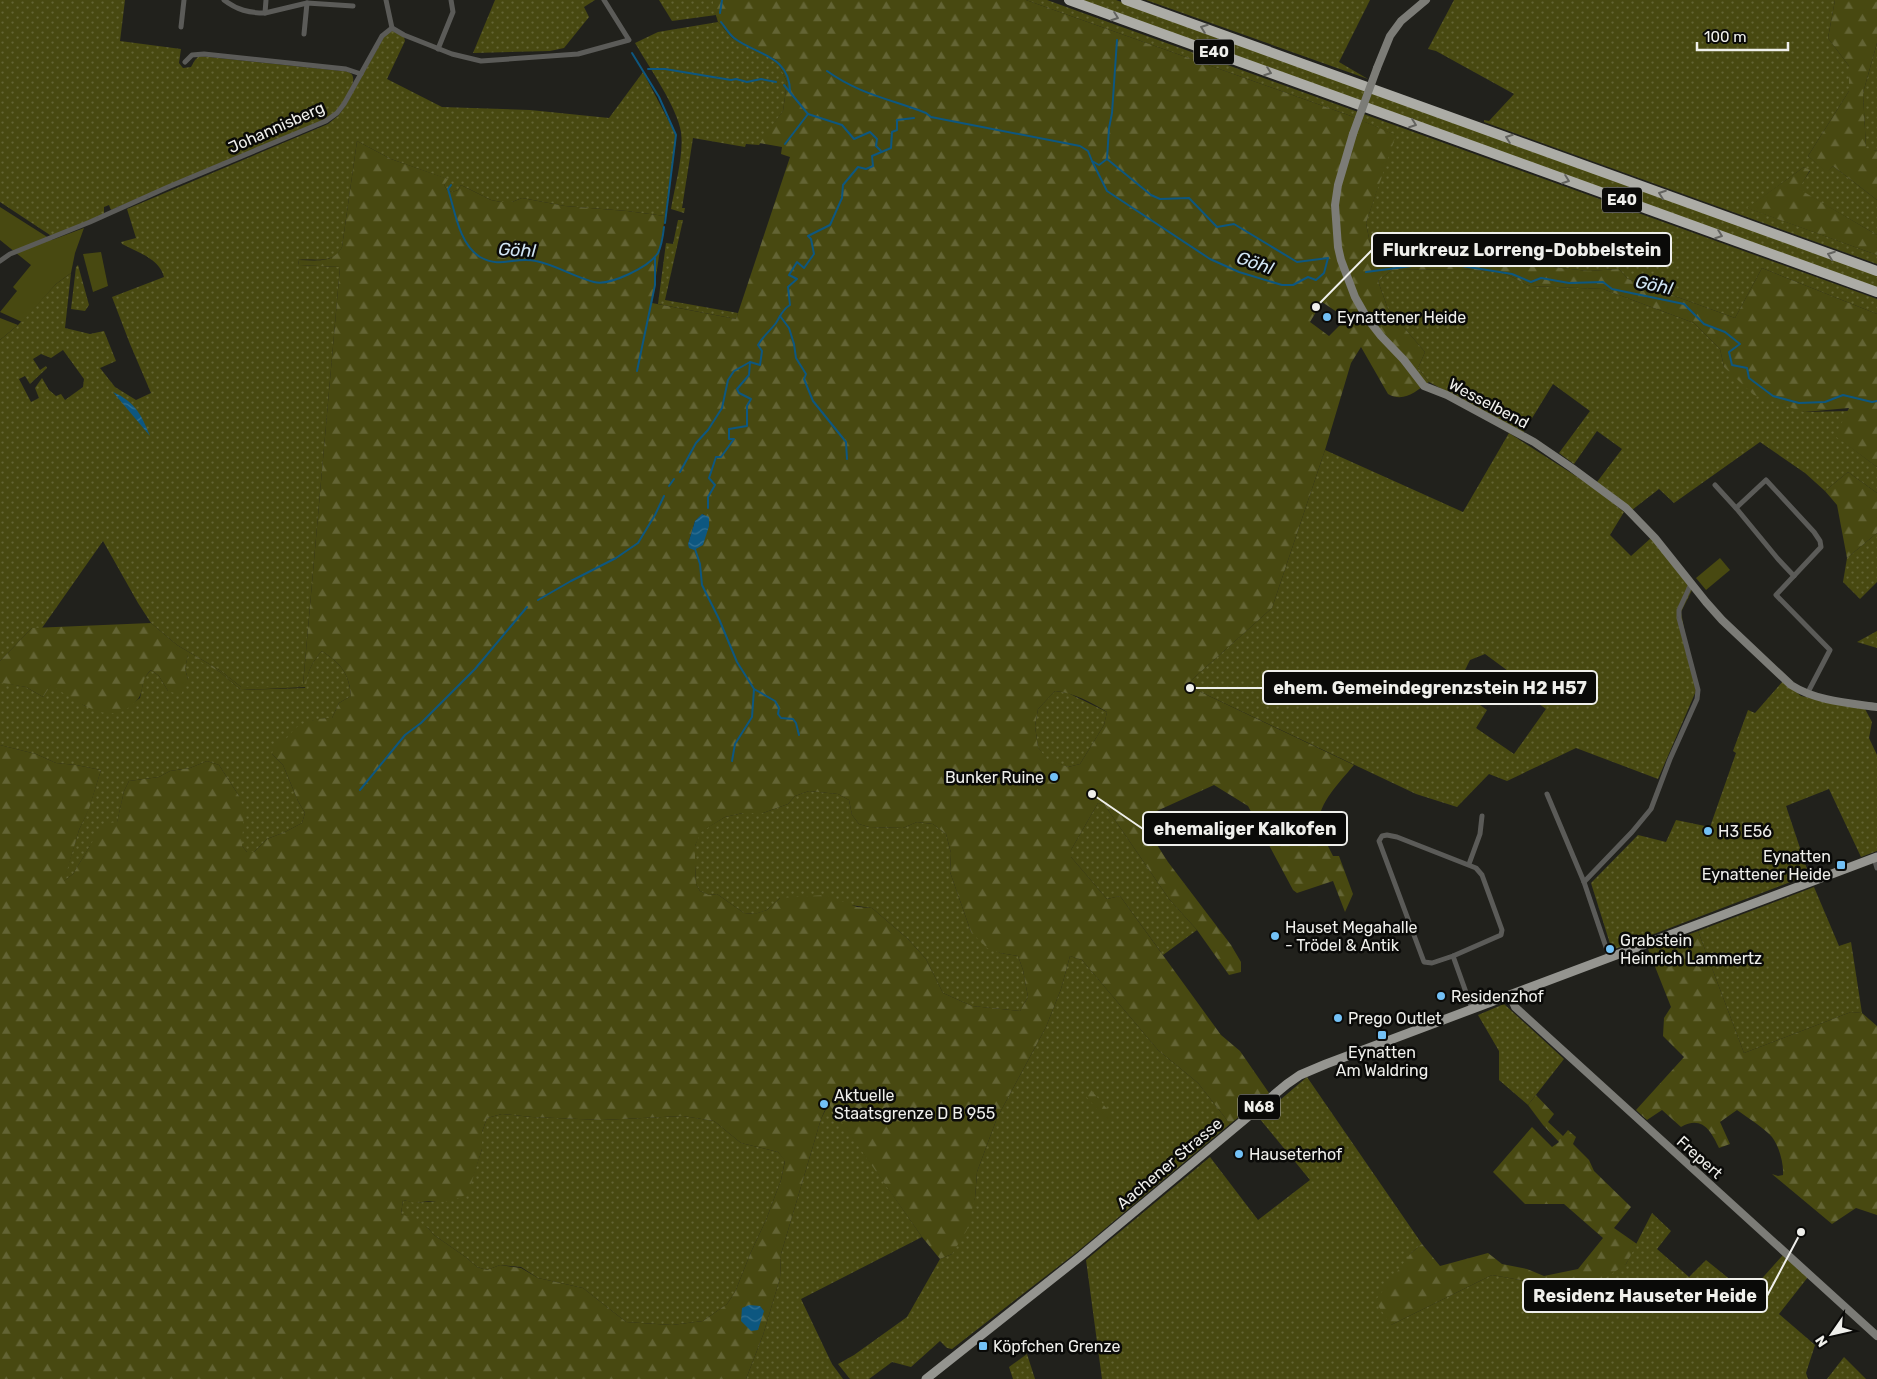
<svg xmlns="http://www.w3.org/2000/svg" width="1877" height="1379" viewBox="0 0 1877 1379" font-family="Rubik,sans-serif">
  <defs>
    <pattern id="grass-dots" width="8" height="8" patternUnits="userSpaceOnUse" patternTransform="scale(1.25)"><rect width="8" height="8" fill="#484911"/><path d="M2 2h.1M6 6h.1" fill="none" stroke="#636434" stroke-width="1.8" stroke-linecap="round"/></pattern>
    <pattern id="forest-firs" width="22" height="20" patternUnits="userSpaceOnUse" patternTransform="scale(1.25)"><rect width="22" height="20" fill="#484911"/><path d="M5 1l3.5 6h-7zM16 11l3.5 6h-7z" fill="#636434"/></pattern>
    <pattern id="water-waves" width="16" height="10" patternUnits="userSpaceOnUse" patternTransform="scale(1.25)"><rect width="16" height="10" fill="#0d5780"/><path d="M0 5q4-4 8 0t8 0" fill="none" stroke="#316f92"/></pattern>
  </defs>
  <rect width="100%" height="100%" fill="#21211c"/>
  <g fill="url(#grass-dots)" fill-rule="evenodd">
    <path d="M0,0h125l-5,41 61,8 -2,14 4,5 8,-1 4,-7 4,-4 143,15c2,0 5,0 8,2 11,6 -9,34 -16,40 -3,3 -6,5 -10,7l-213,90 -2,-5 -5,2v7l-51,22 -3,-1 -50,-33z"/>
    <polygon points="495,0 595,0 584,7 589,17 564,48 550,51 473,53"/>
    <polygon points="659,0 713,0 716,15 672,21"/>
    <polygon points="1026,0 1047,0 1877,299 1877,314 1762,268 1735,318 1628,279 1619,269 1588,271 1439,254 1403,260 1373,259 1366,223 1395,135 1351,116"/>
    <polygon points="1079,0 1116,0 1877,274 1877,288"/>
    <polygon points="1146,0 1370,0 1339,62 1368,79"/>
    <polygon points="1454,0 1835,0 1828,38 1849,66 1849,91 1808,156 1827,172 1833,166 1877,200 1877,235 1798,189 1810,171 1804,167 1748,208 1877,255 1877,264 1484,122 1484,120 1489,121 1514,94 1436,51 1428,49"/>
    <path d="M718,22l14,16 45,22 10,22 -4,29 -24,34 -13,-1 -1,3 -52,-9 -11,70h3l-1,5 -13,-4c4,-24 13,-54 10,-77 -3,-23 -33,-67 -46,-89l23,-11z"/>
    <path d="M391,30l13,7 1,4 -18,38 55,28 88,3 79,8 34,-46 31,59 2,9 -11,76 -38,-5 -62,-5 -43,-8 -10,4h-11l-10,-2 -30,-15 -3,5 -6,2 -5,-2 -3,-5 3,-6 -56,-20 -34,-18 -15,106c-9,18 -27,11 -44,13l1,5 41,2 -37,418 -5,2h-57l-20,-16 -44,-26 -26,-22 -13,-20 -35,-62 -61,87h-10l-32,33v-321l18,-15 38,-41 15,-11 -6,55 25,6 14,-3 12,30 -16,7 15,19 21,13 15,-7 -21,-49 -18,-47 52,-20c-4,-18 -27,-25 -42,-33l-1,-2 15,-4 -9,-29 201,-85 10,-8 6,-8 40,-71zM63,350l21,29 -1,8 -18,13 -4,-6 -5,2 -7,-6 -7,-12 -7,10 4,10 -8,4 -12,-23 6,-3 5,8 17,-16 -1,-2 -6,4 -7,-11 8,-5 10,4z"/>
    <polygon points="1877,43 1877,151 1866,149 1863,93"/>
    <polygon points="678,220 683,220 665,300 738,313 736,319 658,304 666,243 673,244"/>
    <polygon points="78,265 89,305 85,311 71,309 76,267"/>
    <polygon points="1460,269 1502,272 1530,286 1603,289 1694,323 1720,349 1724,367 1804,412 1849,411 1836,436 1877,467 1877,493 1848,472 1825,491 1805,473 1760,442 1674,503 1659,489 1632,510 1597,482 1622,449 1597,431 1574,464 1559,453 1590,411 1553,384 1523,433 1429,382 1418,368 1425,352 1388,309 1378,281 1392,270"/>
    <path d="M1509,433l84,54 31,25 -14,23 21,21 20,-18 41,52 -11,22 15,79 -38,88 -82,-31 -69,33 -18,-7 -32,33 -41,-13 -230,-109 86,-77 53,-158 138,62zM1485,654l34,25 -5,7 4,3 -3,4 13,10 3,-5 15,11 -32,45 -38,-26 11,-18 -31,-22 14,-28z"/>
    <polygon points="1877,533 1877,582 1860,599 1843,582 1847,558"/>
    <polygon points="1877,631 1877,648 1857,642"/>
    <path d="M322,651c19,13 27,22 29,45l-12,7 -7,15c-33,1 -38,15 -60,36l11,11 15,36 7,12 -3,10 -17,9 -18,7 -13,13h-7l-5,-6 -3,-50 -20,-31 -12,-4 -17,7 -20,3 -11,6 -30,4 -5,10 -7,32 -27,23 -17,28 -10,8 16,-52 10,-22 12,-38 -25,-5 -20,-2 -20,-9 -36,-9v-63l26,5 17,10 8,-13 34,22 37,5 18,-13 4,-20 7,-8 8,6 9,15 20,-12 -3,-10 3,-15 32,18 21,18 64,-2c2,-16 7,-26 17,-37z"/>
    <polygon points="1783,681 1801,696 1865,709 1872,722 1869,738 1877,755 1877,851 1861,857 1829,789 1786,806 1809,875 1612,950 1591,883 1638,835 1666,842 1676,820 1710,827 1736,753 1733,751 1748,710 1755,713"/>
    <polygon points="1055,691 1068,693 1107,712 1104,725 1080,764 1068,767 1046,759 1038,747 1035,726 1038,709"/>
    <polygon points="809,791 838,794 849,800 852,815 859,824 869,827 903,828 917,822 933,824 946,834 951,853 950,872 971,932 1000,953 1018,956 1023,970 1028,997 1020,1011 972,1006 943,993 926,959 908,939 872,908 798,898 780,898 767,910 755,914 744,913 717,894 709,895 700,891 696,884 695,865 695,846 700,832 725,817 743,813 763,813 788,804 795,796"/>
    <polygon points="1098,803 1104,804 1169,899 1197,930 1163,955 1120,896 1107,899 1071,857 1071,850"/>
    <polygon points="1814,887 1839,946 1851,942 1862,1013 1851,1012 1744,1053 1698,931"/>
    <polygon points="1070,956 1082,960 1158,1050 1198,1083 1230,1124 1077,1252 952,1349 947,1348 940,1341 911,1367 892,1362 869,1379 850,1379 838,1364 854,1355 907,1317 940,1259 952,1254 975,1198 977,1172 997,1118 1046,1027 1061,989"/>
    <polygon points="1504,1004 1564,1059 1528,1105 1499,1080 1499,1051 1478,1015"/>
    <polygon points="1307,1077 1422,1244 1411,1253 1391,1325 1492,1275 1554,1286 1626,1264 1652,1213 1671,1231 1657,1249 1689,1277 1706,1260 1748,1294 1783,1255 1808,1277 1779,1314 1815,1345 1806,1373 1808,1379 1102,1379 1086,1260 1210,1157 1258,1220 1310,1180 1259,1118"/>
    <polygon points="829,1103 922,1237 801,1299 832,1364 843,1379 746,1379 763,1335 780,1278 781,1254 821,1119"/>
    <path d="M502,1114l30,3 70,3 81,-4 31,5 27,22 37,9 7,8 -4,20 -15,40 -15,32 -16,40 -8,12 -24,17 -31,4 -46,-3 -43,-34 -45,-10 -17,-11 -21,-2 -13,5 -10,-3 -10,-9 -33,-23 -6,-7 -27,-14 2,-14c22,6 43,-1 64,-6l15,-45v-17l5,-14z"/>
    <polygon points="1027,1354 1035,1379 1013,1379 1009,1367"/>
    <polygon points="1844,1357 1866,1379 1827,1379"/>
  </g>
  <g fill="url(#forest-firs)" fill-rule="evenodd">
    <path d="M713,0h313l325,116 45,19 -30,88 7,36 30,1 35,-6 150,17 31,-2 9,10 107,39 27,-50 115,46v153l-42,-31 14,-28 -45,4 -50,-17 -30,-28 -4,-18 -26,-26 -91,-34 -73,-3 -28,-14 -42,-3 -68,1 -14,11 10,28 37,43 -7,16 11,14c-13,9 -25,21 -41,12l-27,-47 -10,16 -26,87 -53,158 -86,77 168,80c-10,12 -35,38 -34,53 0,14 7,26 13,38h6l14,38 -8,18 -12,-31 -36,12 -4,-3 -45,-84 -34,-21 -66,30 -5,8 25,39 63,83 10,17v10l-12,3 -32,-45 -28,-31 -65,-95 -6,-1 -27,47v7l36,42 13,-3 101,139 19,16 29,42 -39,31 -32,-41 -40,-33 -76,-90 -12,-4 -9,33 -15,38 -49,91 -20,54 -2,26 -8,32 -15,24 -12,5 -18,-22 -94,-134 -7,16 -40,135 -1,24 -17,57 -17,44h-746v-634l36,9 20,9 20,2 25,5 -12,39 -10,21 -15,51 9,-7 30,-50 14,-2 7,-31 5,-10 30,-4 11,-6 20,-3 17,-7 12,4 20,31 5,14 -2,36 5,6h7l13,-13 18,-7 17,-9 3,-10 -7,-12 -15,-36 -11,-11 3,-11c15,-3 12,-8 22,-16 11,-7 23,-9 35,-9l7,-15 12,-7c-2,-23 -10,-32 -29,-45 -10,11 -15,21 -16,36l-65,3 -21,-18 -32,-17 -3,14 3,10 -7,16 -13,-4 -9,-15 -8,-6c-3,3 -6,6 -7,10 -2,6 -2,14 -6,19 -26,32 -61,2 -87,-14l-8,12 -17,-10 -24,-4 -2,-1v-21l32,-33 119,-5 26,22 44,26 20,16h57l5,-2 37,-418 -41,-2 -1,-5c17,0 35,4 44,-13l15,-106 34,18 57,20 -4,6 3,5 5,2 6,-2 3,-5 30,15 10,2h11l10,-4 43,8 62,5 38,5 -13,87 84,16 54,-162 -9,-3 1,-7 -23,-4 24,-32 4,-29 -10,-22 -45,-22 -14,-16 -5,-16zM1322,302l15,10 7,9 -15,15 -19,-14zM703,514l2,2 -17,28 7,-23zM1055,691c20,2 35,11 52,21l-3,13 -24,39 -12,3 -22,-9 -8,-11 -3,-21 3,-17zM809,791l29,3 11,6 3,15 7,9 10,3 34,1 14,-6 16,2 13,10 5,19 -1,19 21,60 16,16 13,5 18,3 5,14 5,27 -8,14 -48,-5 -29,-13 -17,-34 -18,-20 -36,-31 -15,-1 -32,-12 -45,3 -13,12 -13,4 -10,-1 -27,-19 -8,1 -9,-4 -4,-7 -1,-19v-19l6,-14 24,-15 18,-4h20l25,-9 7,-8zM502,1114l30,3 70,3 81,-4 31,5 27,22 37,9 7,9 -4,19 -15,40 -15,32 -16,40 -8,12 -24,17 -31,4 -46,-3 -43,-34 -45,-10 -17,-10 -21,-3 -13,5 -10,-3 -10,-9 -33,-23 -6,-7 -13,-9 -14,-5 2,-14 12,3 14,-2 20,1 19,-8 14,-45v-17l5,-14z"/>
    <polygon points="1835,0 1877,0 1877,43 1863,93 1866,148 1877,151 1877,200 1833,166 1827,173 1808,156 1849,91 1849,66 1828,38"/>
    <polygon points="1804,167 1810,170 1799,189 1877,235 1877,255 1747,208"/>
    <polygon points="1848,472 1877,493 1877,533 1847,558 1837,505 1825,491"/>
    <path d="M1698,931l46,122 107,-41 11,1 15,13v189l-21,-7 -24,16 -60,-50 6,2 5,-1c1,-11 -4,-29 -11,-38 -9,-10 -24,-19 -35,-27l-17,12 10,22 -11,4c-8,-17 -17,-33 -38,-21l-19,-17 -15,10 -11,-10 48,-53 -21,-21 1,-18 7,-11 -23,-58z"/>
    <polygon points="1091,1090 1113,1116 1107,1121 1085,1095"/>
    <polygon points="1536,1095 1554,1114 1548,1122 1563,1136 1568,1130 1576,1137 1573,1144 1589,1160 1594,1171 1631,1207 1614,1228 1637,1244 1626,1264 1601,1281 1554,1286 1492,1275 1391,1325 1375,1301 1411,1253 1422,1244 1440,1266 1488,1253 1502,1264 1527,1269 1544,1276 1578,1269 1603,1238 1564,1204 1525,1204 1493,1172 1532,1127 1552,1147 1559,1142 1543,1125 1528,1105"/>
  </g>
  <g fill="#484911">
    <polygon points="0,207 52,240 84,228 75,253 71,273 56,284 22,322 0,312 17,291 13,287 31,265 0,240"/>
    <polygon points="101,252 108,286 93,292 83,254"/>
    <polygon points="0,318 18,325 0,340"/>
    <polygon points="1720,558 1730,570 1706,590 1696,578"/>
  </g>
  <g fill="url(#water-waves)">
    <path d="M113,392c22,10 28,22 37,44z"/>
    <polygon points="702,514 709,517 709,526 703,545 694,550 689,548 688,544 695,521"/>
    <polygon points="749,1305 760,1306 764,1311 758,1330 751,1331 741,1321 742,1308"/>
  </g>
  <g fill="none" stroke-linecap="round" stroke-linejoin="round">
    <g stroke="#0d5780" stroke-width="2">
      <polyline points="720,13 722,0"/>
      <path d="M721,22c4,5 8,12 13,16 22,17 56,17 56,54"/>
      <polyline points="632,53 659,97 676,135 665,223"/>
      <polyline points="648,69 665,69 731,80 736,79 747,82 761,79 776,82"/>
      <path d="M827,71c32,23 63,28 99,42l5,4 149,29 8,5 4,10 7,4 8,-6"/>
      <polyline points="784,85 808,114"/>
      <polyline points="785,144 808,114 842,125 854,139 870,132 877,139 876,146 881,151"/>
      <polyline points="1107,159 1109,128 1112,113 1117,40"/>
      <polyline points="1092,161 1107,191 1210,259 1239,272 1282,285 1293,285 1308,277 1316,280 1324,273 1328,258 1297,262 1234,224 1217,227 1189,198 1160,199 1151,195 1107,159"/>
      <path d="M451,185l-3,4c7,22 11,55 32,68 21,12 35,-1 56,4 20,4 38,16 58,21 16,4 55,-15 64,-29 4,-8 5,-17 6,-26"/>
      <polyline points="1366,272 1412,266 1462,266 1512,274 1531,282 1541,278 1569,283 1603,282 1612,289 1684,304 1704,324 1725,332 1740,344 1729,352 1732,365 1747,368 1749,378 1773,396 1799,403 1825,402 1843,395 1872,402 1877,401"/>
      <polyline points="780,316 789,328 794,344 796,358 806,374 804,379 813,401 846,442 847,459"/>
      <polyline points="637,371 655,285 655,258"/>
      <polyline points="680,472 696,443 708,430 722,408 728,380 734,371 750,362"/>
      <polyline points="669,486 674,479"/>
      <path d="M708,508v-11l7,-12 -6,-7 7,-21h5l13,-18h-5v-10l18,-3v-20l4,-7 -12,-6 -2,-4 12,-14 1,-13 10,3 2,-14 -4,-6c5,-9 12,-14 18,-22 5,-8 6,-13 14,-18l-2,-18 9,-8 -8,-4 8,-13 7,6 10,-14 -3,-15 -3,-3 22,-11 12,-27 1,-13 15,-18 8,2 7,-3 -1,-10 19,-8 1,-16 5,-2v-10l17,-2"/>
      <polyline points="695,549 700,564 702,585 719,619 737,662 754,689 752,717 735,744 732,761"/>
      <polyline points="538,600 571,581 616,558 638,543 655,515 664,496"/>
      <polyline points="754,689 775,701 779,708 778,714 781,718 793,719 796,723 799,735"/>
      <polyline points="360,790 405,735 421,723 475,669 527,607"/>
    </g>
    <g stroke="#5b5b58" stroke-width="5">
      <path d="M224,0c13,10 25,13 41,13l1,-13"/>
      <polyline points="386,0 392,28"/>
      <polyline points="265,13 307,3 353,6"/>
      <polyline points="181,27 184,0"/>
      <polyline points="304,34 307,3"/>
      <polyline points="438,49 453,12 451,0"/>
      <polyline points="185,62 192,55 204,54 346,69 361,74"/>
      <polyline points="0,261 10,254 90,222 168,187 326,121 337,113 344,104 382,36 392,28 404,35 452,54 481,61 578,54 629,40 604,0"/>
      <polyline points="1715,485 1736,508 1766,480 1814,532 1820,541 1821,547 1776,595 1830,650 1807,694"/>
      <polyline points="1736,508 1778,559 1794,576"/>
      <polyline points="1547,794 1584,882 1609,956"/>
      <polygon points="1387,835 1397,837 1476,868 1482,875 1502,930 1501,935 1453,956 1432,963 1424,962 1379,841 1382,836"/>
      <polyline points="1874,858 1877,868"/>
      <polyline points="1469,864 1480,834 1482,816"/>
      <polyline points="1584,882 1632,832 1651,809 1670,759 1697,699 1698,690 1679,618 1679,610 1691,584"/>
      <polyline points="1453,956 1472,1009"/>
    </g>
    <g stroke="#7c7c77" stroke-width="8">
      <polyline points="1377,68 1390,36 1401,21 1426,0"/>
      <path d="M1353,134l-15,51 -3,20 3,42 3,13 14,37 12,21 14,18 23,24 20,26 23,9 87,47 38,26 54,40 29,30 51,64 16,18 69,65c25,16 57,18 86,22"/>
      <polyline points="1510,995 1515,1007 1877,1336"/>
    </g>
    <polyline stroke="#959590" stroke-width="9" points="926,1379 1081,1256 1287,1084 1300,1075 1326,1064 1877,857"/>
    <g stroke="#acaca6" stroke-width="10">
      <polyline points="1069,0 1877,292"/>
      <polyline points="1126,0 1877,271"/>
    </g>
    <polyline stroke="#7c7c77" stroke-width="8" points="1353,134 1377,68"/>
  </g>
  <defs><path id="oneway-chevron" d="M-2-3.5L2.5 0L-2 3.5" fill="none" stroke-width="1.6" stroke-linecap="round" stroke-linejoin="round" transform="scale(1.25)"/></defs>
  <g stroke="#63635f">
    <use href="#oneway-chevron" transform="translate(1115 17) rotate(20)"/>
    <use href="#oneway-chevron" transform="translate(1204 28) rotate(-160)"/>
    <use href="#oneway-chevron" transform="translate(1268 72) rotate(20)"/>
    <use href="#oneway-chevron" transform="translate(1413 124) rotate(20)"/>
    <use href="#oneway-chevron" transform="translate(1509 138) rotate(-160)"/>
    <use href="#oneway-chevron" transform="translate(1566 180) rotate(20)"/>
    <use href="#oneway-chevron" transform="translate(1662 194) rotate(-160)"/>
    <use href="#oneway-chevron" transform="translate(1719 235) rotate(20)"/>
    <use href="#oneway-chevron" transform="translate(1831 255) rotate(-160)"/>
  </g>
  <g fill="#73c1f6" stroke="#0a0a08" stroke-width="2">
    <circle cx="1327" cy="317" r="5"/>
    <circle cx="1054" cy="777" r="5"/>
    <circle cx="1708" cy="831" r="5"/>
    <rect x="1836" y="860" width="10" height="10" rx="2.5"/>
    <circle cx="1275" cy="936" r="5"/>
    <circle cx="1610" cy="949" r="5"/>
    <circle cx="1441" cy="996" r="5"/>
    <circle cx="1338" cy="1018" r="5"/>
    <rect x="1377" y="1030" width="10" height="10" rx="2.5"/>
    <circle cx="824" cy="1104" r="5"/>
    <circle cx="1239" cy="1154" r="5"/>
    <rect x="978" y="1341" width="10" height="10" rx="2.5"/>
  </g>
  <g text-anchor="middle" stroke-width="5" stroke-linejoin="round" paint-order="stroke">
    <g fill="#0a0a08" stroke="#aaaaa7" stroke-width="1">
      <rect x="1194" y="39.5" width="40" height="25" rx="4"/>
      <rect x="1602" y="187.5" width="40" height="25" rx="4"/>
      <rect x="1238" y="1094.5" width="42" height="25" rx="4"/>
    </g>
    <g font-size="15" font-weight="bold" fill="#efefeb">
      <text x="1214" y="57">E40</text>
      <text x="1622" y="205">E40</text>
      <text x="1259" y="1112">N68</text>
    </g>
    <g font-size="16" fill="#efefeb" stroke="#0a0a08">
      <text transform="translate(276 127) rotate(-24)" y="6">Johannisberg</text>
      <text transform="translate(1489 403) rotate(28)" y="6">Wesselbend</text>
      <text transform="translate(1700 1157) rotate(42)" y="6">Frepert</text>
      <text transform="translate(1169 1163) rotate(-40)" y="6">Aachener Strasse</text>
    </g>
    <g font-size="16" fill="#efefeb" stroke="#0a0a08" text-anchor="start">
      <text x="1337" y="323">Eynattener Heide</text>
      <text x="1044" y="783" text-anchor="end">Bunker Ruine</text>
      <text x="1718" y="837">H3 E56</text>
      <text x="1831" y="862" text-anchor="end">Eynatten<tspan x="1831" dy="18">Eynattener Heide</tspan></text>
      <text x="1285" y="933">Hauset Megahalle<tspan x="1285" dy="18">- Trödel &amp; Antik</tspan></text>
      <text x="1620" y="946">Grabstein<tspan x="1620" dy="18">Heinrich Lammertz</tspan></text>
      <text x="1451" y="1002">Residenzhof</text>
      <text x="1348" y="1024">Prego Outlet</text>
      <text x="1382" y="1058" text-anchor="middle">Eynatten<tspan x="1382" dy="18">Am Waldring</tspan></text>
      <text x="834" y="1101">Aktuelle<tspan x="834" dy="18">Staatsgrenze D B 955</tspan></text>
      <text x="1249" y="1160">Hauseterhof</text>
      <text x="993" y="1352">Köpfchen Grenze</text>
    </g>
    <g font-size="18" font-style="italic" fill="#d1e5f4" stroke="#0a0a08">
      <text transform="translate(517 250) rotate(3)" y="6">Göhl</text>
      <text transform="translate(1255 263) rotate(19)" y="6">Göhl</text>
      <text transform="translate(1654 285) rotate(12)" y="6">Göhl</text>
    </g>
  </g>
  <path fill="none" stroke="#efefeb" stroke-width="2" d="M1316 307L1372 250M1190 688L1263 688M1092 794L1143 829M1801 1232L1767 1296"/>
  <g fill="#efefeb" stroke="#0a0a08" stroke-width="2">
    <circle cx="1316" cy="307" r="5"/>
    <circle cx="1190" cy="688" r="5"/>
    <circle cx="1092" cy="794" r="5"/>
    <circle cx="1801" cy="1232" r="5"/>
  </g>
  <g fill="#0a0a08" stroke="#efefeb" stroke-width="2">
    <rect x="1372" y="233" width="299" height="33" rx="5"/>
    <rect x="1263" y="671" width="334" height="33" rx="5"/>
    <rect x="1143" y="812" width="204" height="33" rx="5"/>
    <rect x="1523" y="1279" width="244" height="33" rx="5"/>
  </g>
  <g font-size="18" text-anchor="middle" font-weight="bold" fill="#efefeb">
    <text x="1522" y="256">Flurkreuz Lorreng-Dobbelstein</text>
    <text x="1430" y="694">ehem. Gemeindegrenzstein H2 H57</text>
    <text x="1245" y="835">ehemaliger Kalkofen</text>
    <text x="1645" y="1302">Residenz Hauseter Heide</text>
  </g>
  <g transform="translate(1832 1334) rotate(236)" stroke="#0a0a08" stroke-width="4" paint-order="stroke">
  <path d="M0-4L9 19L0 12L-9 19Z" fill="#efefeb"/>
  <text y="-8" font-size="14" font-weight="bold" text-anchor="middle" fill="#efefeb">N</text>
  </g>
  <path d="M1697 42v8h91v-8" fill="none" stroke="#efefeb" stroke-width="2.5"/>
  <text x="1704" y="42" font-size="15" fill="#efefeb" stroke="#0a0a08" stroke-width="4" paint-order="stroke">100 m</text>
</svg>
